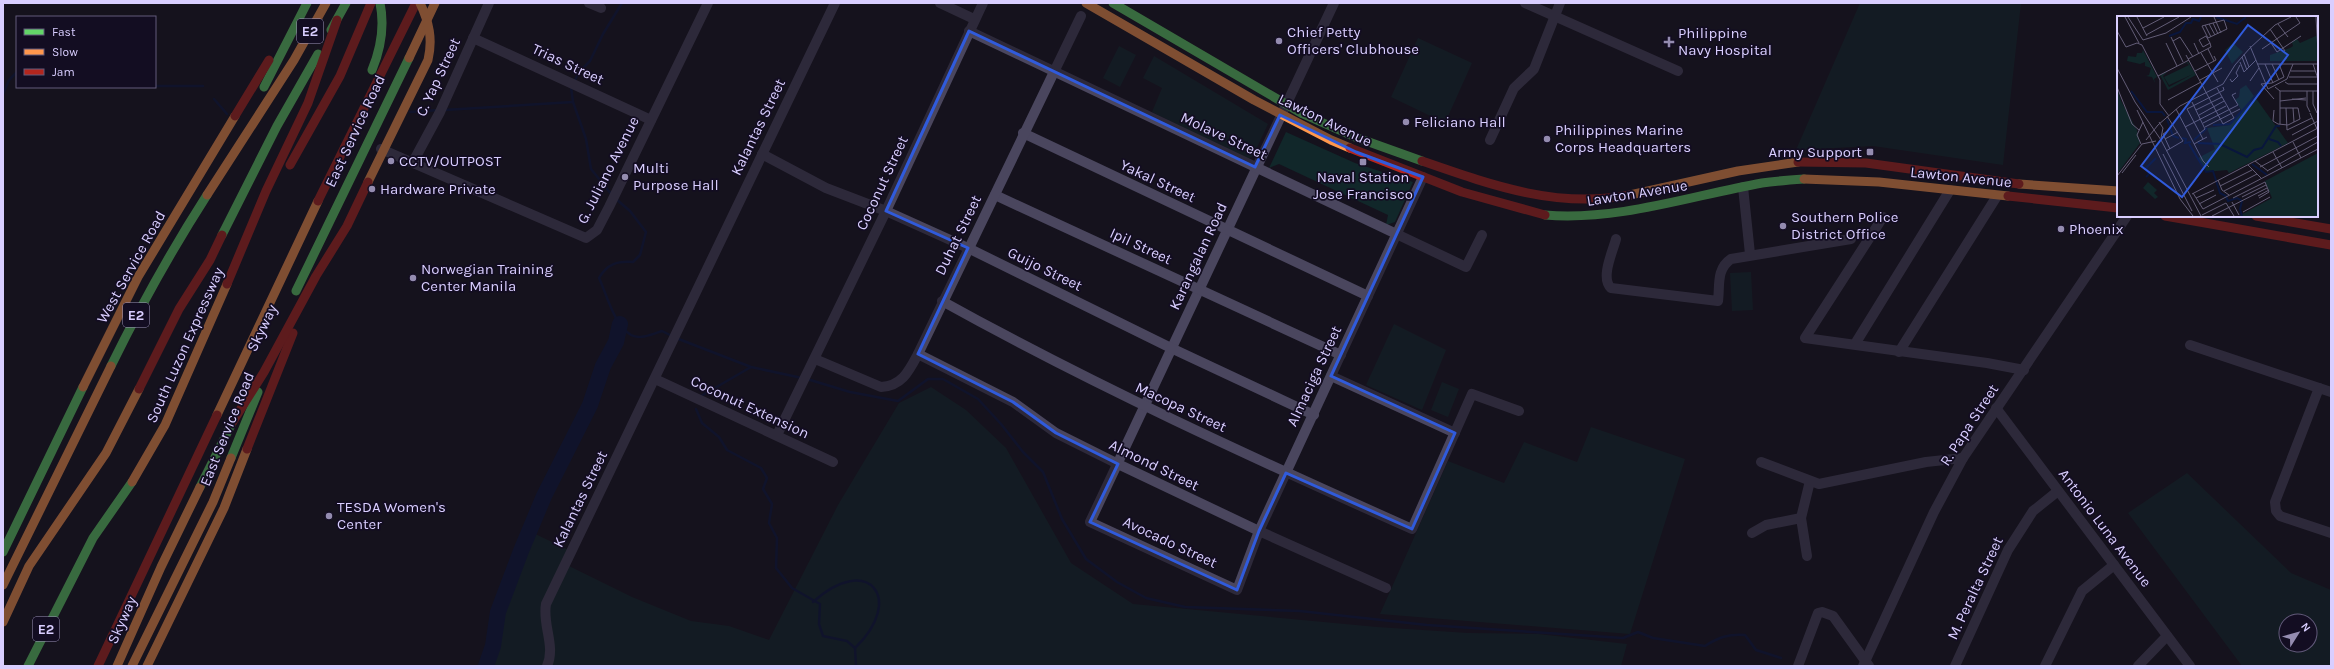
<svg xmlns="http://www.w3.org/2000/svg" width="2334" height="669" viewBox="0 0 2334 669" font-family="Karla,sans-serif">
  <rect width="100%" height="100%" fill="#15121d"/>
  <g fill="#11272a" fill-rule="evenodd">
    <polygon points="1860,3 2021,3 2003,165 1873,146 1796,150"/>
    <polygon points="1418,38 1472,63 1445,123 1391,97"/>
    <polygon points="1119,46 1136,55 1120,87 1103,78"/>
    <polygon points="1154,56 1268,124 1253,156 1248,159 1152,112 1162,88 1143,78"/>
    <polygon points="1286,132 1355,163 1413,182 1395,222 1386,225 1388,215 1279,164 1269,168"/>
    <polygon points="1751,272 1753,310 1732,311 1730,273"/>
    <polygon points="1394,324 1446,350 1422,410 1366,385"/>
    <polygon points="1442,382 1459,389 1448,417 1431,410"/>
    <polygon points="931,387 966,410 1006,448 1071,563 1133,604 1377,627 1468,633 1538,634 1627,644 1621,666 484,666 500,603 531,532 573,552 567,565 632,597 691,621 729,626 769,640 838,505 899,403"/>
    <polygon points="1591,427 1685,459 1630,634 1380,614 1448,461 1504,483 1524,442 1577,462"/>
    <path d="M2187,473l104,100 40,17v76h-89l-114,-153zM2286,621h24v24h-24z"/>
  </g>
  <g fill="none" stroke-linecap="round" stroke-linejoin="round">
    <g stroke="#09163d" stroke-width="2.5">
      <polyline points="574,82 579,72 590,61 603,34 622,3"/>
      <polyline points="155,86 203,86"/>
      <polyline points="571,87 573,102 586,139 591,169 612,195"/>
      <polyline points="3,94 9,80 17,72"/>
      <polyline points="214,99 227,114"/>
      <polyline points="444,110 573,102"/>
      <polyline points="410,112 439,110"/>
      <path d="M616,199l14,12 16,21 -6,23 -7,7c-16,-1 -26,2 -34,16 8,17 15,47 32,57 9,5 22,-1 31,-4l10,5"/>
      <polyline points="676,338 751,367 802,378"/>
      <path d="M807,379l43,13 48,9 30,-22h15l35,20 23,25 22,28 20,20 19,47 24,40 31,23 29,16 39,9 115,4 127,14 196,13 15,-6 15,6 52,8c14,-9 23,-12 40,-11l11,15 25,8"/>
      <polyline points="701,396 751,367"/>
      <polyline points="696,409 702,423 719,437 727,450 761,468 767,478 763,489 772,504 769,523 777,538 776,568 792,588 820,604 819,624 823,636 847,641 855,648 856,666"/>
      <path d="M813,602c55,-50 93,-3 42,46"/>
    </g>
    <polyline stroke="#09163d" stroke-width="16" points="486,666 493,646 498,612 521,551 544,496 590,405 603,366 616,342 620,324"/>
    <g stroke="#4a465e" stroke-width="10">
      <polyline points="589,3 601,8"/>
      <polyline points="940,3 974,19"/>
      <polyline points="1334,3 1090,522 1237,590 1259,531 1423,177"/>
      <polyline points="1525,3 1678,71"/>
      <polyline points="969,31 1466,267 1482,235"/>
      <polyline points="473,38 651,120"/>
      <polyline points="1023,133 1368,296"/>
      <polyline points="1490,140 1514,88 1534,69 1560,3"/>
      <polyline points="381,149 586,238 597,230 609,207 708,3"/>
      <polyline points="762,154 826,188 886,211 968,248 1171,348 1314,415"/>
      <polyline points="413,162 440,112 489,3"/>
      <polyline points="1743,187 1750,254"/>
      <polyline points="995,195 1341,355"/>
      <polyline points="1883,217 1805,338 1987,363 2024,370"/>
      <path d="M1616,239c-3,12 -16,39 -5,49l107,13c2,-15 -2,-32 13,-42l120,-20"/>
      <path d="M942,301c153,85 311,157 470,228l60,-135 47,17"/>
      <polyline points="1855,344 1950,190"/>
      <polyline points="2190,345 2331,392"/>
      <polyline points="1899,352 1997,196"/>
      <polyline points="918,354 1013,402 1056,433 1118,464 1259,531 1386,588"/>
      <path d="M815,359l66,28c21,-1 28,-16 37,-33l163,-338"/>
      <polyline points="1331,376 1455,433"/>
      <polyline points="655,379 833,462"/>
      <polyline points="2319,388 2275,502 2276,511 2280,516 2331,533"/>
      <polyline points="1996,408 2190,666"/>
      <polyline points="777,435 886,211 983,3"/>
      <polyline points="1761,462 1819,484 1926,462 1963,458"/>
      <polyline points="1801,518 1807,556"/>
      <polyline points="1752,533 1766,525 1801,518 1810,481"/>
      <path d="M547,666c9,-20 -5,-41 -1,-62l289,-601"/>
      <polyline points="1798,666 1818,613 1822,612 1833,616 1869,666"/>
      <polyline points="1863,666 1934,512 1963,458 2127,216"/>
      <polyline points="1955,666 2008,550 2033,511 2058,491"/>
      <polyline points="2045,666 2082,591 2114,565"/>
      <polyline points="2138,666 2167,636"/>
    </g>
    <g stroke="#63d668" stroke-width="9">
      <polyline points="1113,3 1303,114 1355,137 1422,161"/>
      <polyline points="331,30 346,3"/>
      <path d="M372,70c9,-22 13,-43 8,-67"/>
      <polyline points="264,87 307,3"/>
      <path d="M1545,215c74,6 145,-19 217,-32 14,-2 28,-3 42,-4"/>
      <polyline points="222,235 277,126 318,54"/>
      <path d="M111,366c29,-59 60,-115 96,-171"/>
      <polyline points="231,458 258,392"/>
      <polyline points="200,487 232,423"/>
      <polyline points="3,552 83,387"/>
      <polyline points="28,666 93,538 132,482"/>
    </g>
    <g stroke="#ff974d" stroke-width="9">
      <polyline points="1086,3 1254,100 1331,140 1350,148"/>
      <polyline points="1804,179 1879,182 2008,196"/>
      <polyline points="2019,184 2118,191"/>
      <polyline points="207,195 294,60 326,3"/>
      <polyline points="1630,195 1738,171 1798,162"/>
      <polyline points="83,387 138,277 235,116"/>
      <polyline points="217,415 318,201"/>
      <polyline points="132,482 165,425 227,284"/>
      <polyline points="3,585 111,366"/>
      <polyline points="3,622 29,566 106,453 139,389"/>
      <polyline points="117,666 161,567 200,487"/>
      <polyline points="132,666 213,502 231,458"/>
      <polyline points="147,666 224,508 247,449"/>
    </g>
    <g stroke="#b3261e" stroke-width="9">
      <polyline points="235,116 269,60"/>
      <polyline points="1350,148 1462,192 1545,215"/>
      <path d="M1422,161c69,24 135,48 208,34"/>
      <polyline points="1798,162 1866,163 2019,184"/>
      <polyline points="290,165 340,76 371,3"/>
      <polyline points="2008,196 2118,208"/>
      <polyline points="318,201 416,3"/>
      <polyline points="2165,216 2331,245"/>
      <polyline points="2256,216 2331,229"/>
      <polyline points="227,284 266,191 308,103 337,20"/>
      <polyline points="139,389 179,309 210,260 222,235"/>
      <polyline points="247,449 293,333"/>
      <polyline points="98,666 217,415"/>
    </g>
    <polyline stroke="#63d668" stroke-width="9" points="296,291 409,58"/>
    <g stroke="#ff974d" stroke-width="9">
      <polyline points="409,58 435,3"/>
      <path d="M368,182l60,-122c5,-21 1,-38 -8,-57"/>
    </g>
    <polyline stroke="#b3261e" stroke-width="9" points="232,423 264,372 316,276 347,226 368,182"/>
  </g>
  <path d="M0 0H2334V669H0ZM969,31l286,136 25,-52 76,37 67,25 -92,199 124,57 -43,96 -126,-56 -27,58 -22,59 -147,-68 28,-58 -62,-31 -43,-31 -95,-48 50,-106 -82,-37z" fill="#15121d" fill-opacity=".55" fill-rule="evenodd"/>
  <path fill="none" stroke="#305bdc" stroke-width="3" stroke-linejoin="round" d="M969,31l286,136 25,-52 76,37 67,25 -92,199 124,57 -43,96 -126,-56 -27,58 -22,59 -147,-68 28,-58 -62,-31 -43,-31 -95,-48 50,-106 -82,-37z"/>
  <g fill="#948cb0" stroke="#130d22" stroke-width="1.5">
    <circle cx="1279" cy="41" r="4"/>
    <path d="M1667 36h4v4h4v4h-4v4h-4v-4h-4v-4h4z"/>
    <circle cx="1406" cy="122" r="4"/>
    <circle cx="1547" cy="139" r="4"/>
    <rect x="1866" y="148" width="8" height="8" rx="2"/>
    <circle cx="391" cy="161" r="4"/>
    <rect x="1359" y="158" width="8" height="8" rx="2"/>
    <circle cx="625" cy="177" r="4"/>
    <circle cx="372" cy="189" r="4"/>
    <circle cx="1783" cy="226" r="4"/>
    <circle cx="2061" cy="229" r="4"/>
    <circle cx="413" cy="278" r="4"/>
    <circle cx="329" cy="516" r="4"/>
  </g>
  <g text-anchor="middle" stroke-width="3.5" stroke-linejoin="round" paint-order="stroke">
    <g fill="#130d22" stroke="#9e94bd" stroke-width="1">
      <rect x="297" y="19" width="26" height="24" rx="3"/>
      <rect x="123" y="303" width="26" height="24" rx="3"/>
      <rect x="33" y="617" width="26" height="24" rx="3"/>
    </g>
    <g font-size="14" font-weight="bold" fill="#d9ceff">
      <text x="310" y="36">E2</text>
      <text x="136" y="320">E2</text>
      <text x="46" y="634">E2</text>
    </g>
    <g font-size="15" fill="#d9ceff" stroke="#130d22" text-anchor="start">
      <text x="1287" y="37">Chief Petty<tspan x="1287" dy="17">Officers' Clubhouse</tspan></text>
      <text x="1678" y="38">Philippine<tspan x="1678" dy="17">Navy Hospital</tspan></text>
      <text x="1414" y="127">Feliciano Hall</text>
      <text x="1555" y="135">Philippines Marine<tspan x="1555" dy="17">Corps Headquarters</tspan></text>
      <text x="1862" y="157" text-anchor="end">Army Support</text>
      <text x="399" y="166">CCTV/OUTPOST</text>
      <text x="633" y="173">Multi<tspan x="633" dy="17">Purpose Hall</tspan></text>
      <text x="1363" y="182" text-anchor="middle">Naval Station<tspan x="1363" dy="17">Jose Francisco</tspan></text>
      <text x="380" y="194">Hardware Private</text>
      <text x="1791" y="222">Southern Police<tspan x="1791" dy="17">District Office</tspan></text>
      <text x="2069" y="234">Phoenix</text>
      <text x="421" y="274">Norwegian Training<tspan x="421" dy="17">Center Manila</tspan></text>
      <text x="337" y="512">TESDA Women's<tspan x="337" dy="17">Center</tspan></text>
    </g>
    <g font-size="15" fill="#d9ceff" stroke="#130d22">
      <text transform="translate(568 64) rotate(25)" y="5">Trias Street</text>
      <text transform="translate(438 77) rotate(-65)" y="5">C. Yap Street</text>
      <text transform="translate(1325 120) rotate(26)" y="5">Lawton Avenue</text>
      <text transform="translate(758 127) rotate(-64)" y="5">Kalantas Street</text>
      <text transform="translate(355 131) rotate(-65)" y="5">East Service Road</text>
      <text transform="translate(1224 136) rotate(25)" y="5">Molave Street</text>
      <text transform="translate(608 170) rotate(-63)" y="5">G. Juliano Avenue</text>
      <text transform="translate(1961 177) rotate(6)" y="5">Lawton Avenue</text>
      <text transform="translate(1158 181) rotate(25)" y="5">Yakal Street</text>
      <text transform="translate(882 183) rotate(-65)" y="5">Coconut Street</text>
      <text transform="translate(1637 193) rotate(-9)" y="5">Lawton Avenue</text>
      <text transform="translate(958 235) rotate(-64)" y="5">Duhat Street</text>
      <text transform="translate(1141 246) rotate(25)" y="5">Ipil Street</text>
      <text transform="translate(1198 256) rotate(-65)" y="5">Karangalan Road</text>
      <text transform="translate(131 267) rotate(-61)" y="5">West Service Road</text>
      <text transform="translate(1045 269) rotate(26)" y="5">Guijo Street</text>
      <text transform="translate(262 328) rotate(-64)" y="5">Skyway</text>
      <text transform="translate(185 345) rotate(-66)" y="5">South Luzon Expressway</text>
      <text transform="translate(1314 376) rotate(-65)" y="5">Almaciga Street</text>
      <text transform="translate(750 407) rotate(25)" y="5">Coconut Extension</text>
      <text transform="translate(1181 407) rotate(25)" y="5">Macopa Street</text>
      <text transform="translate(1969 425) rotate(-57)" y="5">R. Papa Street</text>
      <text transform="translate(227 429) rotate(-68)" y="5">East Service Road</text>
      <text transform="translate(1154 465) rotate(26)" y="5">Almond Street</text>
      <text transform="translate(580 499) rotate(-64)" y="5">Kalantas Street</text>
      <text transform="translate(2105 528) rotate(53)" y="5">Antonio Luna Avenue</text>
      <text transform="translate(1170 542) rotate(25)" y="5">Avocado Street</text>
      <text transform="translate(1975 588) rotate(-65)" y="5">M. Peralta Street</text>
      <text transform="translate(122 620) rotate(-66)" y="5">Skyway</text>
    </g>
  </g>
  <g transform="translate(2117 16)">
    <rect width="201" height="201" fill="#15121d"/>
    <path d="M201,19v26h-48v-6l20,-7 3,-2 -1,-4 5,-3 3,4zM116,27l10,9 -11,12 -7,-14zM26,34l14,27 -3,2 1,4 -3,-6 -6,-1 3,-1 2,-7 -6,-2v-4l-5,2 -13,-3 1,-5 8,1 1,-4h5zM71,46l8,13 -28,15 -8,-15 8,-4 -5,5 6,11 24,-13 -24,11 -5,-8 25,-12 -2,-2 -9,3zM129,69l8,11 -12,15 -7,-11 4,-3 1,-8zM0,72l4,13 16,29 3,13 -23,31zM138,81l33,46 -59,30 -2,-3 -21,2 -8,-14 17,-9 -8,-21 23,-3zM201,137v63h-79l33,-18 -7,-17zM31,166l9,8 -3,3 4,4 -3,2 -12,-11z" fill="#11272a"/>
    <path fill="none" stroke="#09163d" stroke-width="2" d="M99,1l21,7 9,-7M52,20l11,-4 6,-9h5l2,-4 6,2 2,-4M14,75l16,21h15l3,4M50,103l6,17 6,2M96,109l17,-1 33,-36M65,122l4,1 -1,4 6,-1M152,123l9,3 3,4M77,124l13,-12M81,127l22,1 27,13 7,-7 8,-2 14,-22h4M72,128l17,28 7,-1 7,22 6,3 2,5 9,-3 5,3 -2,8 2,7M135,148l15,11M29,161l3,-3 -3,-6 10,-10"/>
    <path fill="none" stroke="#635d77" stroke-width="1" d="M8,1l14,26M11,1l15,23 23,-7 25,-16M20,1l10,19M97,1l7,16M199,1l2,35M107,4l3,9 -19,9 -6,-12zM96,7l5,11M92,8l6,11M161,8l10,13M88,9l6,12M26,12l21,-11M153,13l15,22M0,15l9,16 11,-4 5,2 18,35v24l9,12M29,19l33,-18M54,21l12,25M56,25l7,-4 13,20M49,27l11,23M77,27l5,11M154,27l6,9 24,-16M133,30l18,43 19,-10 6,-15M91,33l6,12M145,33l38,-26 -4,-6M84,37l17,29M127,38l5,13M69,39l37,69 11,-6 -17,-30M125,41l5,13M71,43l23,-12 -1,-4 -4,-7 -7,4 4,7 7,-4M123,46l4,10 12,-12M140,48h61M148,48l8,19M155,48l7,16M196,48l5,15M0,52l18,34 26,38 40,76M78,55l21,-11 -2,-4M174,55h24M41,60l31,-16M172,61h28M113,63l2,3 6,-6 -2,-3 4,-8M83,64l22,-12M133,65l9,-13M168,66l3,2h30M0,71l15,37 7,6M158,71l5,4h38M190,75v15l3,6M196,75v13l4,9M157,83l-13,-15 11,-1 12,-6 -5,-13M175,83l14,1M51,84l33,-18M163,85l26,-3M75,86l13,27 -5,4M169,92l1,22 25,-12M176,92l1,14M59,93l27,52 6,6M70,93l37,-19 -1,-3M70,93l16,30M20,94l43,89 13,17M79,94l26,-13M157,94l-1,11 5,3 10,1 12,-6 -2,-11h-18M193,97l7,16M82,99l25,-14M42,106l4,6 -2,10M86,107l35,-18 -6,-10 4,-2M163,108v-33M68,111l41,-21M88,111l35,-18M52,114l-6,4 7,15M175,119l26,-14M48,123l13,-7M29,124l12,-15 22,-19 43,-22 12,-19 15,-17 25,-23 16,-8M176,126l8,16M24,128l-4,-9 6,-13M77,128l13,-7M49,135l17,-10 -16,-25M156,136l9,16M46,138l29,57M138,145l13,10M131,149l14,14M143,151l58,-31M150,155l51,-29M5,157l14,-18M0,160l25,-32 14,-3M101,164l4,10 7,5M103,170l32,-16M107,175l33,-17M76,177l10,16 115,-60M75,178l126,-66M141,180l11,-6M125,181l24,-12M79,182l18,-8M116,182l32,-16 4,10 -10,6M115,186l7,13M82,188l17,-9M126,196l27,-15M85,199l24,-12 8,13M95,200l55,-28"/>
    <path fill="#305bdc" fill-opacity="0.15" stroke="#305bdc" stroke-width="2" d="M131,9l40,30 -106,142 -41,-31z"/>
    <rect width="201" height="201" fill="none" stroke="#d9ceff" stroke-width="2"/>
  </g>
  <rect width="2334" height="669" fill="none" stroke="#d9ceff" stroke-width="8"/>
  <rect x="16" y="16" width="140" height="72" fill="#130d22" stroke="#625a7a"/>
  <rect x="24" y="29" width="20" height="6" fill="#63d668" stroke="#625a7a"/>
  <text x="52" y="36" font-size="12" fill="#d9ceff">Fast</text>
  <rect x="24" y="49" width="20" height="6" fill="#ff974d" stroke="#625a7a"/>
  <text x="52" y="56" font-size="12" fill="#d9ceff">Slow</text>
  <rect x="24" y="69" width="20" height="6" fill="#b3261e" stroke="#625a7a"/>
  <text x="52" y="76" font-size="12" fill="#d9ceff">Jam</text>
  <g transform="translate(2298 633) rotate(53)"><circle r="19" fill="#130d22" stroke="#625a7a"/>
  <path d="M0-3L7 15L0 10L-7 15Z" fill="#948cb0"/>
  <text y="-6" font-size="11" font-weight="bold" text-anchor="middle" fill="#d9ceff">N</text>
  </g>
</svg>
